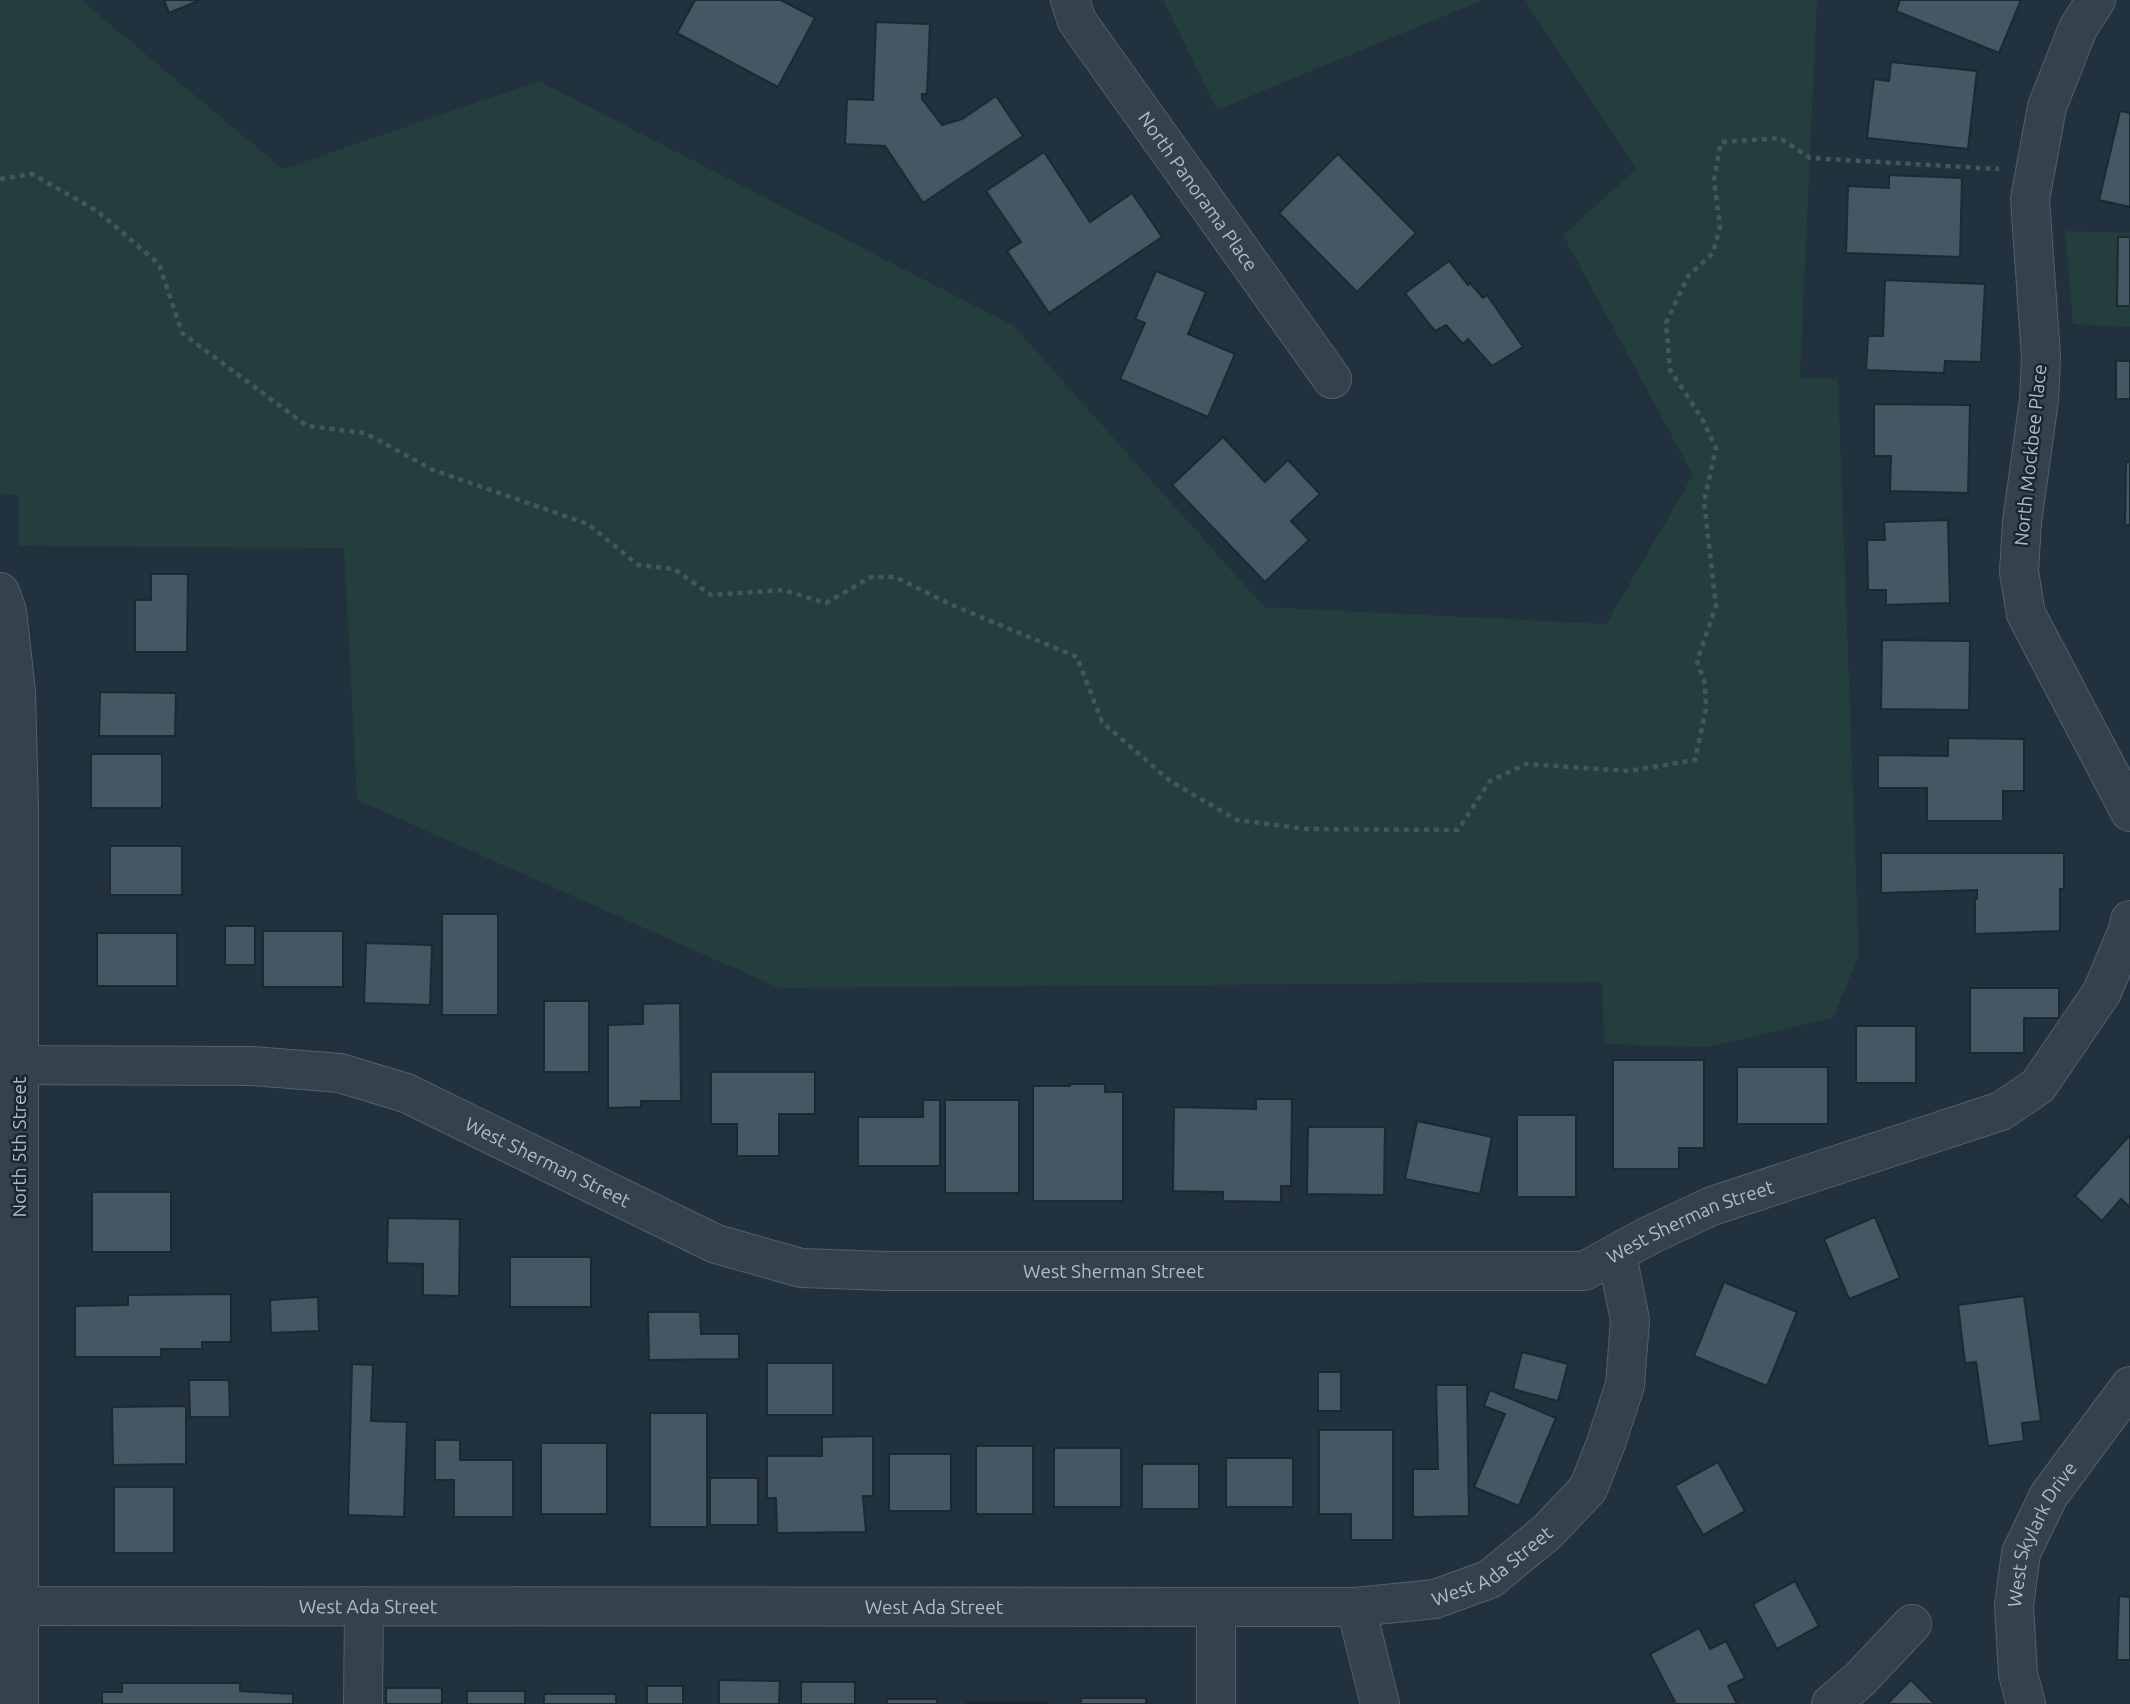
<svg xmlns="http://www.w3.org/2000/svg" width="2130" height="1704" viewBox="0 0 2130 1704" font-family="Ubuntu,sans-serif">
  <rect width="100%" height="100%" fill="#21313d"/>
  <g fill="#233e3c">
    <polygon points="0,0 81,0 283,169 539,81 1014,326 1264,607 1606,624 1693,475 1563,235 1636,169 1525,0 1817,0 1800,379 1838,379 1859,955 1833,1018 1708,1047 1604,1044 1602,982 779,988 357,800 344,548 19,546 19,495 0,494"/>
    <polygon points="1163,0 1483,0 1217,110"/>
    <polygon points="2065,231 2130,233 2130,327 2073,324"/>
  </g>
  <g fill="#445763" stroke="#1c2933" stroke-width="2">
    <polygon points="164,0 200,0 169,13"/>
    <polygon points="695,0 781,0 815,18 778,87 677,33"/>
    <polygon points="1900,0 2021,0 1999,53 1896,11"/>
    <polygon points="876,22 930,24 927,94 922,94 922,99 942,125 962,119 996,96 1023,136 923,203 885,146 845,144 847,99 873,100"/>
    <polygon points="1891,62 1977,71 1968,149 1867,138 1874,79 1889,81"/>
    <polygon points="2120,111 2130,113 2130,207 2099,200"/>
    <polygon points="1044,152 1090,222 1132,193 1162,237 1049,313 1007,251 1021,242 986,191"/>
    <polygon points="1338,154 1416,233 1357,292 1279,213"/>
    <polygon points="1889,175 1962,178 1960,257 1846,253 1848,186 1889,188"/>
    <polygon points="2118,237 2130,237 2130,306 2117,306"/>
    <polygon points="1449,261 1468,285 1470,283 1483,298 1487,295 1523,347 1492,366 1468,339 1463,344 1446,325 1435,331 1405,293"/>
    <polygon points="1156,271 1206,292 1188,334 1235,354 1208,417 1120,379 1145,323 1135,319"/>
    <polygon points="1885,280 1985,284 1981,362 1945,361 1944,373 1866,370 1868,336 1883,336"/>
    <rect x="2116" y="361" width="14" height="38"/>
    <polygon points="1874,404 1970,405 1968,493 1890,491 1891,456 1874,456"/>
    <polygon points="1223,437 1265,482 1288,460 1320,494 1291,521 1309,540 1265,582 1172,485"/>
    <polygon points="2126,462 2130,462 2130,525 2125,525"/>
    <polygon points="1948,520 1950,603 1886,605 1886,590 1868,590 1867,540 1885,540 1884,522"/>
    <polygon points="151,574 188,574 187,652 135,652 135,600 151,600"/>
    <polygon points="1882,640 1970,641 1969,710 1881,709"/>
    <polygon points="100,692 176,693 175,736 99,736"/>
    <polygon points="1948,738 2024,739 2024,791 2003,791 2003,821 1927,821 1927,788 1878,788 1878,755 1948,756"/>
    <rect x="91" y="754" width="71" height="54"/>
    <rect x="110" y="846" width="72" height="49"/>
    <polygon points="1881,853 2064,853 2064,889 2060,889 2060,931 1975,934 1975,899 1977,899 1977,890 1881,893"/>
    <rect x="442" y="914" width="56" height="101"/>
    <rect x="225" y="926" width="30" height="39"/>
    <rect x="263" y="931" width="80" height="56"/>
    <rect x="97" y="933" width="80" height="53"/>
    <polygon points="366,943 432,945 430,1005 364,1003"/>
    <polygon points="1970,988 2059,988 2059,1018 2024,1018 2024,1053 1970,1053"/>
    <rect x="544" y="1001" width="45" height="71"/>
    <polygon points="680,1003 681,1101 641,1101 641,1107 608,1108 608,1025 643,1024 643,1004"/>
    <rect x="1856" y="1026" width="60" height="57"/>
    <polygon points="1613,1060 1704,1060 1704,1148 1679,1148 1679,1169 1613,1169"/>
    <rect x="1737" y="1067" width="91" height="57"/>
    <polygon points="711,1072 815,1072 815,1114 779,1114 779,1156 737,1156 737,1124 711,1124"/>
    <polygon points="1070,1084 1105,1084 1105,1092 1123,1092 1123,1201 1033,1201 1033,1086 1070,1086"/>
    <polygon points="1256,1099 1292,1099 1291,1186 1281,1186 1281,1202 1223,1201 1223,1192 1173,1191 1174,1107 1256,1109"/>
    <polygon points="923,1100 940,1100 940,1166 858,1166 858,1117 923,1117"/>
    <rect x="945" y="1100" width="74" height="93"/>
    <rect x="1517" y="1115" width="59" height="82"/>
    <polygon points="1417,1121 1492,1137 1480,1194 1405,1179"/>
    <polygon points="1308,1127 1385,1127 1384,1195 1307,1194"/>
    <polygon points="2130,1135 2130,1207 2121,1199 2102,1221 2075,1196"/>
    <rect x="92" y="1192" width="79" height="60"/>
    <polygon points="1875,1217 1900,1278 1849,1299 1824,1239"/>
    <polygon points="388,1218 460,1219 459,1296 423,1295 423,1264 387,1263"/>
    <rect x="510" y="1257" width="81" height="50"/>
    <polygon points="1724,1282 1797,1312 1767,1386 1694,1356"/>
    <polygon points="231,1294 231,1342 202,1342 202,1349 161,1349 161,1357 75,1357 75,1306 128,1305 128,1295"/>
    <polygon points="2024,1296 2041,1421 2022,1423 2024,1441 1988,1446 1976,1362 1965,1363 1958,1305"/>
    <polygon points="318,1297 319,1331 271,1333 270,1300"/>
    <polygon points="648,1312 700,1312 701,1334 739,1334 739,1359 649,1360"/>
    <polygon points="1522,1352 1568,1364 1558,1401 1513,1389"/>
    <rect x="767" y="1363" width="66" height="52"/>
    <polygon points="352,1364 373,1365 371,1421 407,1422 404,1517 348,1515"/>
    <rect x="1318" y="1372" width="23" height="39"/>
    <polygon points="189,1380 229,1380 230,1417 190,1417"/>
    <polygon points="1436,1385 1467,1385 1469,1516 1413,1517 1413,1469 1438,1469"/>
    <polygon points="1490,1390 1556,1418 1519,1506 1474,1487 1505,1414 1484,1406"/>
    <polygon points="186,1406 186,1464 113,1465 112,1407"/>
    <rect x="650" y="1413" width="57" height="114"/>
    <polygon points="1319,1430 1393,1430 1393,1540 1351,1540 1351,1514 1319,1514"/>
    <polygon points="873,1436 873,1496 863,1496 866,1532 777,1533 776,1498 767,1498 767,1456 822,1456 822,1437"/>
    <polygon points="435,1440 460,1440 460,1460 513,1460 513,1517 454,1517 454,1480 435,1480"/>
    <rect x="541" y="1443" width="66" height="71"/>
    <rect x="976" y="1446" width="57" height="68"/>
    <rect x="1054" y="1448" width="67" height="59"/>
    <rect x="889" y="1454" width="62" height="57"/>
    <rect x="1226" y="1458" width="67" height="49"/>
    <polygon points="1718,1462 1745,1511 1703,1535 1675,1486"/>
    <rect x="1142" y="1464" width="57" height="45"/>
    <rect x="710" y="1478" width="48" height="47"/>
    <rect x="114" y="1487" width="60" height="66"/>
    <polygon points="1795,1581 1819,1626 1777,1649 1753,1604"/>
    <polygon points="2119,1596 2130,1597 2130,1660 2117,1660"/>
    <polygon points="1699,1628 1710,1649 1726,1641 1745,1678 1728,1686 1737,1704 1676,1704 1650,1654"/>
    <polygon points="719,1680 780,1681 779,1704 719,1704"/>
    <polygon points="1911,1680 1935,1704 1887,1704"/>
    <rect x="801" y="1682" width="54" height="22"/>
    <polygon points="122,1683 240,1683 240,1691 293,1694 293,1704 102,1704 102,1692 122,1692"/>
    <rect x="647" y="1686" width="36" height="18"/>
    <rect x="386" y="1688" width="56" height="16"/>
    <rect x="467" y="1691" width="58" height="13"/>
    <rect x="544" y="1694" width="72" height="10"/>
    <rect x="1081" y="1698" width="65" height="6"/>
    <rect x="887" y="1699" width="50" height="5"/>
    <rect x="967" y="1702" width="81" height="2"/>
  </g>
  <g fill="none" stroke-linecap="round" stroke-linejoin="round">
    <defs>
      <g id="minor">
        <path id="s1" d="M1070,0l7,21 255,358"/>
        <polyline points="2096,0 2078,28 2047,107 2030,199 2041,357 2039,400 2022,522 2019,572 2026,614 2130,812"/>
        <polyline points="0,592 7,611 16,692 19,809 19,1704"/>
        <path id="s2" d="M0,1065l252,1 88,7 66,20 310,151 85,24 86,3h697l66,-36 62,-29 289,-95 37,-25 64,-94 26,-62 2,-10"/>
        <path id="s3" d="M0,1606l1356,1 79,-8 55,-20 57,-47 41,-43 18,-46 19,-58 5,-65 -13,-65"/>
        <polyline points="1356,1607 1380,1704"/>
        <polyline points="363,1704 364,1606"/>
        <polyline points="1216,1704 1216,1607"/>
        <polyline points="1831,1704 1860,1679 1912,1624"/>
        <path id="s4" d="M2026,1704l-8,-30 -4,-68 7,-53 28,-58 81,-109"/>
      </g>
    </defs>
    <use href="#minor" stroke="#53606a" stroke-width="40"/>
    <polyline stroke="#405a59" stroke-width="4.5" stroke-dasharray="5 5" stroke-linecap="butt" points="0,179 32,174 97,211 159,264 182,333 307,426 365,433 433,470 588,524 638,565 674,569 711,595 783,590 826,603 871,577 895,577 952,605 1077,657 1102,722 1170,781 1237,820 1306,829 1458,830 1490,781 1526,764 1629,771 1695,760 1706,709 1705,684 1697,661 1716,606 1704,501 1716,448 1701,417 1670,370 1666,323 1688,276 1713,253 1720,227 1714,180 1721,142 1780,138 1810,158 1999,169"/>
    <use href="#minor" stroke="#35424d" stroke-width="38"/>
  </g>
  <g text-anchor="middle" stroke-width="5" stroke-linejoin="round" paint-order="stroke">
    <g font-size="19" fill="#b0bdc8" stroke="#1a2731">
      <text dy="7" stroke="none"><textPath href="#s1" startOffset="231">North Panorama Place</textPath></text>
      <text transform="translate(2030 455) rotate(-84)" y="7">North Mockbee Place</text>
      <text transform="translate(19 1147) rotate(-90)" y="7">North 5th Street</text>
      <text dy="7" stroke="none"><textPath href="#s2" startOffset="567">West Sherman Street</textPath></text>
      <text dy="7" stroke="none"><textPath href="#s2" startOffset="1743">West Sherman Street</textPath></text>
      <text dy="7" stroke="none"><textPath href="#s2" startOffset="1155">West Sherman Street</textPath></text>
      <text dy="7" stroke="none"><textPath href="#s4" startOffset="177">West Skylark Drive</textPath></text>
      <text dy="7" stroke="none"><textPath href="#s3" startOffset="1502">West Ada Street</textPath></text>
      <text dy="7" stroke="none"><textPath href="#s3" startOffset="368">West Ada Street</textPath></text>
      <text dy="7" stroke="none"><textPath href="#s3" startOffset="934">West Ada Street</textPath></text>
    </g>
  </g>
</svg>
